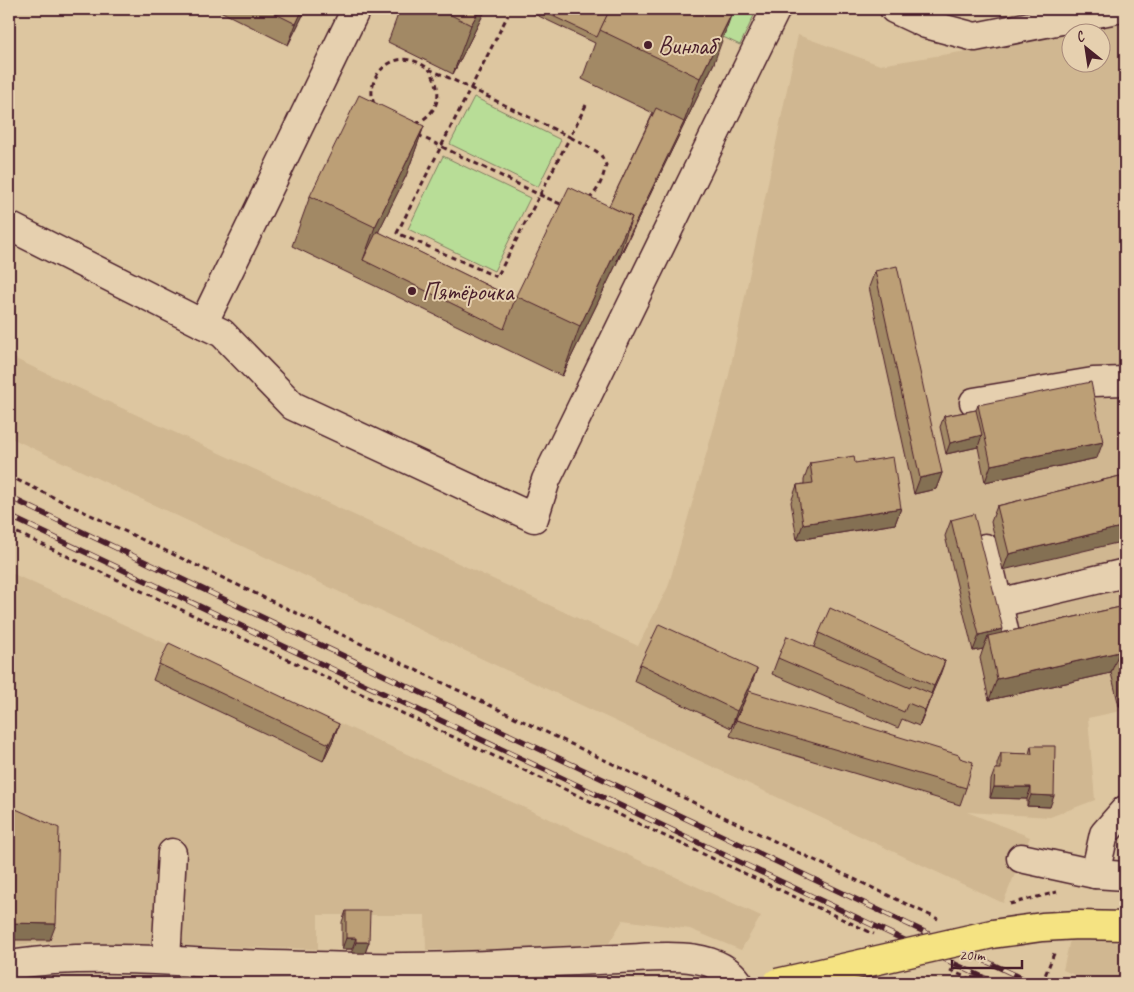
<svg xmlns="http://www.w3.org/2000/svg" width="1134" height="992" viewBox="0 0 1134 992" font-family="Caveat,sans-serif">
  <rect width="100%" height="100%" fill="#ddc6a0"/>
  <filter id="ink" filterUnits="userSpaceOnUse"><feTurbulence type="fractalNoise" baseFrequency=".02" numOctaves="2"/><feDisplacementMap in="SourceGraphic" scale="10" xChannelSelector="R" yChannelSelector="G"/><feConvolveMatrix kernelMatrix="1 2 1 2 8 2 1 2 1" color-interpolation-filters="sRGB"/></filter>
  <g filter="url(#ink)">
    <g fill="#d0b791">
      <polygon points="1125,23 1125,710 1088,718 1095,800 1050,817 967,812 1030,837 1003,903 9,437 9,356 638,646 668,587 729,375 798,35 880,65 1071,34 1072,62 1102,62 1102,32 1078,32"/>
      <polygon points="9,572 761,916 741,950 690,929 623,920 606,948 546,950 426,950 425,915 318,915 318,949 53,943 9,945"/>
      <polygon points="1073,927 1125,946 1125,983 1093,983 1063,970"/>
    </g>
    <g fill="#b8dd97" stroke="#817e61">
      <polygon points="664,9 757,9 740,45"/>
      <polygon points="474,97 561,140 538,187 450,144"/>
      <polygon points="443,156 530,198 494,271 408,229"/>
    </g>
    <g fill="none" stroke-linecap="round" stroke-linejoin="round">
      <defs>
        <g id="minor">
          <polyline points="894,9 926,24 975,37 1117,9"/>
          <polyline points="9,226 203,324 356,9"/>
          <polyline points="203,324 222,333 293,406 534,518 546,480 776,9"/>
          <polyline points="974,402 1093,382 1125,381"/>
          <polyline points="985,548 998,603 1125,573"/>
          <polyline points="998,603 1007,644"/>
          <polyline points="1021,858 1095,874 1125,876"/>
          <polyline points="1095,874 1104,834 1125,810"/>
          <polyline points="166,960 172,853"/>
          <path d="M9,965c15,-2 30,-4 45,-5 53,-3 105,0 158,3 50,2 100,3 151,4 85,1 170,-4 256,-8 37,-1 96,-11 120,24"/>
        </g>
      </defs>
      <use href="#minor" stroke="#4a1f2b" stroke-width="31"/>
      <g stroke="#4a1f2b" stroke-width="3" stroke-dasharray="5 4" stroke-linecap="butt">
        <path d="M374,104c-4,-10 -2,-21 3,-29 7,-11 20,-18 33,-15 8,1 14,6 21,10 4,2 9,4 14,6 42,20 83,41 125,61l-73,140 -100,-44 111,-218"/>
        <path d="M586,105l-16,32 26,14 5,4 5,10c-3,13 -7,25 -17,34"/>
        <path d="M416,124c24,-13 28,-32 13,-55"/>
        <polyline points="418,135 540,195 563,205"/>
        <polyline points="9,476 938,919"/>
        <polyline points="9,529 874,934"/>
        <polyline points="1010,904 1057,892"/>
        <polyline points="950,970 978,983"/>
        <polyline points="1042,983 1055,951"/>
      </g>
      <use href="#minor" stroke="#e6d0af" stroke-width="28"/>
      <defs>
        <g id="rail">
          <polyline points="9,497 1032,983"/>
          <polyline points="9,516 995,983"/>
        </g>
      </defs>
      <use href="#rail" stroke="#4a1f2b" stroke-width="5.5"/>
      <use href="#rail" stroke="#e6d0af" stroke-width="4" stroke-dasharray="11" stroke-linecap="butt"/>
      <defs>
        <polyline id="major-bridge" points="777,983 992,934 1042,927 1078,925 1125,926"/>
      </defs>
      <use href="#major-bridge" stroke="#4a1f2b" stroke-width="31" stroke-linecap="butt"/>
      <use href="#major-bridge" stroke="#f5e382" stroke-width="28"/>
    </g>
    <g fill="#a28965" stroke="#4a1f2b">
      <polygon points="216,9 306,9 288,45"/>
      <polygon points="400,9 486,9 453,74 388,42"/>
      <polygon points="524,9 723,9 714,63 562,376 292,246 310,196 424,126 406,176 378,232 515,299 516,296 609,206 653,113 582,79 595,43"/>
      <polygon points="875,271 942,473 936,489 914,494 869,287"/>
      <polygon points="978,405 1097,458 985,482 978,447 946,454 940,427 944,416 976,410"/>
      <polygon points="810,463 855,463 901,508 895,524 797,540 791,502 797,485 804,484 804,480"/>
      <polygon points="1120,476 1003,570 991,522 997,506"/>
      <polygon points="951,520 1001,633 1125,606 1125,705 1119,706 1111,673 989,700 980,658 983,649 973,651 945,536"/>
      <polygon points="819,633 945,661 919,726 902,719 898,728 772,674 778,658 814,647"/>
      <polygon points="159,664 339,724 333,740 323,761 153,680"/>
      <polygon points="640,664 751,686 731,728 634,681"/>
      <polygon points="736,720 960,758 966,788 960,805 730,736"/>
      <polygon points="1031,746 1050,807 1027,806 1027,799 990,798 991,780 995,769 997,769 997,764 1001,753 1029,754"/>
      <polygon points="346,911 369,942 365,953 352,953 352,949 342,949 342,922"/>
    </g>
    <g fill="#846f53" stroke="#4a1f2b">
      <polygon points="303,9 306,9 288,45 296,24"/>
      <polygon points="480,9 486,9 453,74 471,25"/>
      <polygon points="732,13 714,63 562,376 580,326 632,217 684,122 700,78"/>
      <polygon points="424,126 406,176 364,261 363,260 375,227"/>
      <polygon points="982,435 978,447 946,454 950,443"/>
      <polygon points="1103,442 1097,458 985,482 991,465"/>
      <polygon points="942,473 936,489 914,494 920,478"/>
      <polygon points="901,508 895,524 797,540 803,524"/>
      <polygon points="1125,526 1125,541 1003,570 1009,554"/>
      <polygon points="1003,629 997,645 988,636 983,649 973,651 979,635"/>
      <polygon points="1119,652 1111,673 989,700 997,679"/>
      <polygon points="945,661 939,678 928,702 934,686"/>
      <polygon points="757,669 751,686 731,728 737,711"/>
      <polygon points="1125,688 1125,705 1119,706"/>
      <polygon points="932,694 926,710 919,726 925,710"/>
      <polygon points="339,724 333,740 323,761 329,744"/>
      <polygon points="994,787 1031,787 1027,799 990,798"/>
      <polygon points="1031,795 1054,796 1050,807 1027,806"/>
      <polygon points="9,923 56,924 50,940 9,940"/>
      <polygon points="346,938 356,938 352,949 342,949"/>
      <polygon points="356,942 369,942 365,953 352,953"/>
    </g>
    <g fill="#bc9f76" stroke="#4a1f2b">
      <polygon points="266,9 303,9 296,24"/>
      <polygon points="439,9 480,9 471,25"/>
      <polygon points="538,9 610,9 597,37"/>
      <polygon points="610,9 723,9 732,13 700,78 600,30"/>
      <polygon points="359,95 424,126 375,227 310,196"/>
      <polygon points="656,108 684,122 617,261 632,217 609,206"/>
      <polygon points="569,187 632,217 580,326 516,296"/>
      <polygon points="377,231 515,299 504,329 363,260"/>
      <polygon points="897,266 942,473 920,478 875,271"/>
      <polygon points="1091,382 1103,442 991,465 978,405"/>
      <polygon points="976,410 982,435 950,443 944,416"/>
      <polygon points="854,456 855,463 893,457 901,508 803,524 797,485 813,483 810,463"/>
      <polygon points="1120,476 1125,494 1125,526 1009,554 997,506"/>
      <polygon points="1125,484 1125,494 1123,485"/>
      <polygon points="974,514 1003,629 979,635 951,520"/>
      <polygon points="1125,606 1125,679 1119,652 997,679 988,636"/>
      <polygon points="830,608 945,661 934,686 819,633"/>
      <polygon points="659,624 757,669 737,711 640,664"/>
      <polygon points="787,636 910,688 911,685 932,694 925,710 908,703 904,712 778,658"/>
      <polygon points="169,643 339,724 329,744 159,664"/>
      <polygon points="749,691 959,755 960,758 973,762 966,788 736,720"/>
      <polygon points="1031,746 1055,746 1054,796 1031,795 1031,787 994,787 995,769 1001,769 1001,753 1032,754"/>
      <polygon points="9,806 59,828 56,924 9,923"/>
      <polygon points="346,911 370,911 369,942 356,942 356,938 346,938"/>
    </g>
  </g>
  <g fill="#4a1f2b" stroke="#e6d0af" stroke-width="2">
    <circle cx="648" cy="45" r="5"/>
    <circle cx="412" cy="291" r="5"/>
  </g>
  <g text-anchor="middle" stroke-width="4" stroke-linejoin="round" paint-order="stroke">
    <g font-size="25" fill="#4a1f2b" stroke="#e6d0af" text-anchor="start">
      <text x="658" y="54">Винлаб</text>
      <text x="422" y="300">Пятёрочка</text>
    </g>
  </g>
  <rect width="1134" height="992" fill="none" stroke="#e6d0af" stroke-width="30"/>
  <rect x="15" y="15" width="1104" height="962" fill="none" stroke="#4a1f2b" stroke-width="2" filter="url(#ink)"/>
  <g transform="translate(1086 48) rotate(330)"><circle r="24" fill="#e6d0af" stroke="#a8897a"/>
  <path d="M0-4L9 19L0 12L-9 19Z" fill="#4a1f2b"/>
  <text y="-8" font-size="14" font-weight="bold" text-anchor="middle" fill="#4a1f2b">С</text>
  </g>
  <path d="M952 960v8h70v-8" fill="none" stroke="#4a1f2b" stroke-width="2.5"/>
  <text x="959" y="960" font-size="15" fill="#4a1f2b" stroke="#e6d0af" stroke-width="4" paint-order="stroke">20 m</text>
</svg>
